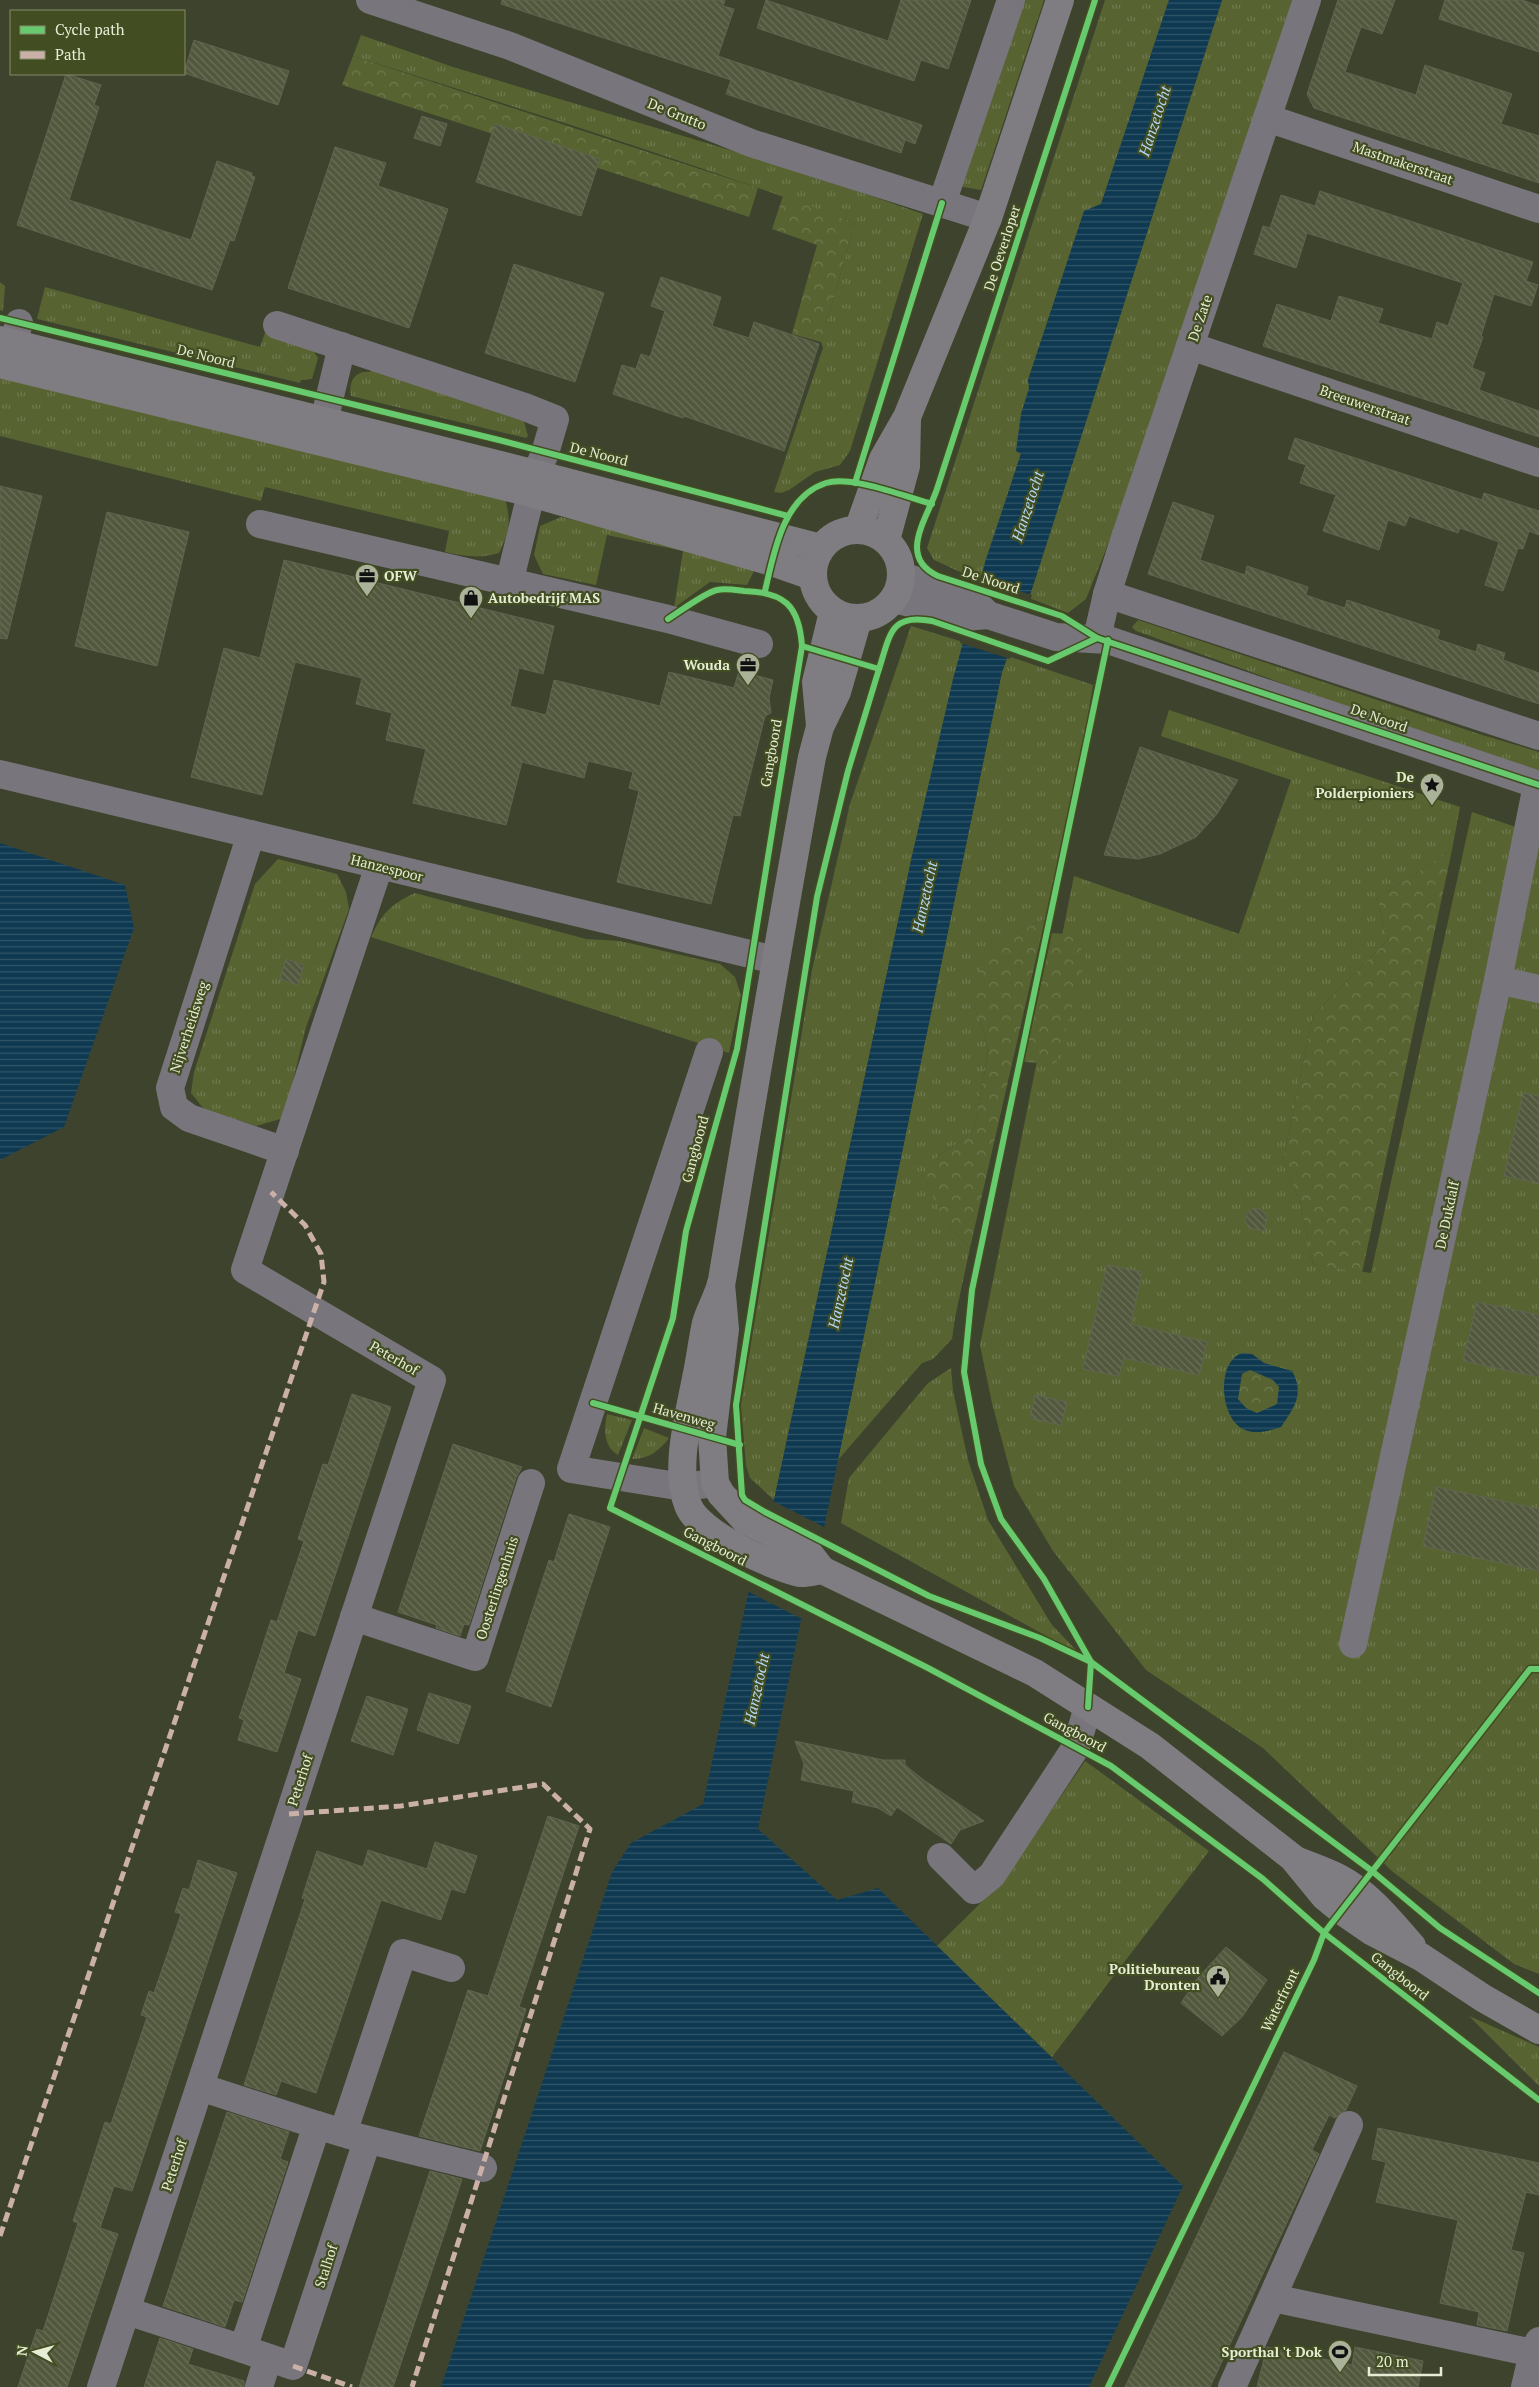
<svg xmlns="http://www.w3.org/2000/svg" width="1539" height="2387" viewBox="0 0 1539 2387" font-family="'PT Serif',serif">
  <defs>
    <pattern id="grass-tufts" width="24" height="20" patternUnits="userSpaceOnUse" patternTransform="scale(1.25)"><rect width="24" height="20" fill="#576432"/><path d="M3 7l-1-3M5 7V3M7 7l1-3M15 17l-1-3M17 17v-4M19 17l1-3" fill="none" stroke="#6f7a4f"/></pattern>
    <pattern id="forest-crowns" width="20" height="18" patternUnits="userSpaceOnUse" patternTransform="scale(1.25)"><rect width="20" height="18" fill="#576432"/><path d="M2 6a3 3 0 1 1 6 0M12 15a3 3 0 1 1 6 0" fill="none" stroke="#6f7a4f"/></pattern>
    <pattern id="water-rules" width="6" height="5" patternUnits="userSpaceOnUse" patternTransform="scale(1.25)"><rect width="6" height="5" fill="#0e3951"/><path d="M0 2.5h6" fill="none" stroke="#315669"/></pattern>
    <pattern id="building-back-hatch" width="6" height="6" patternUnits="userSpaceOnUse" patternTransform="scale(1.25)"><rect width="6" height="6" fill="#52583d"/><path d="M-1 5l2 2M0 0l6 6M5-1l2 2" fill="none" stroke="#6b7058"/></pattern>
  </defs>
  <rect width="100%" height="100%" fill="#3d432c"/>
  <g fill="url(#grass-tufts)">
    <polygon points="1023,0 1044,0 981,190 958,186"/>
    <polygon points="1105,0 1169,0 1101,204 1084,212 1028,380 1030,388 1021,414 1021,453 980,581 934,560 927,548"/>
    <polygon points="1222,0 1294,0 1136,475 1086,599 1068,613 1029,598"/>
    <path d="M361,35l92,32 347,104 123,43 -73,237 -10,14 -25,7 -26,18 -8,3 -7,-1 49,-144 -2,-6 34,-119c-165,-62 -334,-114 -502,-167z"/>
    <polygon points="0,282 5,286 3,311 0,310"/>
    <polygon points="45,287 260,347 266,330 313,350 318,358 312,379 301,380 300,383 37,319"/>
    <path d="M371,368l152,50 5,18 -2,2 -175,-42c-3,-14 4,-26 19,-24z"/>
    <path d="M0,377l505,121c6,23 5,33 -6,55 -19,6 -35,3 -54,-1l4,-21 -184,-44 -4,14 -261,-65z"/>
    <polygon points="561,517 757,565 747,585 710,582 674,608 683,551 607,535 596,585 543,574 534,555 540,526"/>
    <polygon points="1138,620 1479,734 1539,752 1539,775 1136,631 1132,627"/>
    <polygon points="911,626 963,642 912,856 774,1500 750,1478 746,1466 741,1405 812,970 850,804"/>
    <polygon points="1008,656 1093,685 1078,773 1045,919 1015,933 974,1005 984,1033 988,1053 974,1128 963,1140 938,1155 947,1225 970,1248 955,1318 952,1339 933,1359 922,1363 838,1460 1002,672"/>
    <polygon points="1169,710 1460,807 1452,850 1377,898 1388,940 1313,1015 1283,1161 1300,1202 1313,1264 1371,1273 1472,812 1539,835 1539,1974 1514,1964 1393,1872 1263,1748 1146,1670 1053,1551 1014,1486 992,1403 980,1345 1074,876 1239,934 1291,780 1161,736"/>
    <polygon points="278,859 337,874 346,892 349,909 306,1027 284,1118 256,1126 204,1109 191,1093 194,1072 255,884"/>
    <path d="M415,893l171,46 34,2 100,23 15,13 6,18 -12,58 -358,-116c11,-24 20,-33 44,-44z"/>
    <polygon points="951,1368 953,1391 968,1460 988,1520 1052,1625 1081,1655 841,1523 849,1478 928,1383"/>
    <path d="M607,1414l25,6 -14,35c-15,-9 -14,-26 -11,-41z"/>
    <path d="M644,1428l25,10c-10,13 -20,21 -37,21z"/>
    <polygon points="1085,1761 1209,1851 1052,2057 937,1946 1003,1881"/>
    <polygon points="1469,2016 1539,2047 1539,2086"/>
  </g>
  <g fill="url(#forest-crowns)">
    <polygon points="353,56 758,188 749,217 342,85"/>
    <polygon points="783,196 855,223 821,342 792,334 817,245 772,229"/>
    <polygon points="1452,850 1362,1273 1313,1264 1300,1202 1283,1161 1313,1015 1388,940 1377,898"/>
    <polygon points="1045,919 970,1248 947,1225 929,1189 927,1171 938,1155 963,1140 974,1128 988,1053 984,1033 974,1005 975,984 984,957 1015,933"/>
    <polygon points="1052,933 1067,934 1078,943 1086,957 1056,1064 1024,1062"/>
    <polygon points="1250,1370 1273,1380 1279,1386 1277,1404 1257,1413 1246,1408 1238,1399 1242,1374"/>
  </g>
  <g fill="url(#water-rules)" fill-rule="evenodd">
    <polygon points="1169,0 1222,0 1033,586 1002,672 811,1590 801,1620 758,1829 837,1900 878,1888 1183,2186 1089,2387 441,2387 612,1872 631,1843 703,1804 748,1594 774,1500 912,856 953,679 986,559 1021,454 1016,451 1021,414 1029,388 1028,380 1084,211 1101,204"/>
    <polygon points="0,843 125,885 134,928 64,1127 0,1160"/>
    <path d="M1243,1353l9,1 12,9 28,8c13,23 2,37 -11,56 -12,4 -27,8 -38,2 -21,-11 -25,-54 -10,-70 2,-3 6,-5 10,-6zM1250,1370l23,10 6,7 -2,17 -20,9 -11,-5 -8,-9 4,-25z"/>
  </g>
  <g fill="#3d432c">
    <polygon points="978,577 1032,595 1010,659 960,643"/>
    <polygon points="771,1500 826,1528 813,1590 804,1620 747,1591"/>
  </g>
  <g fill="url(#building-back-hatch)" stroke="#606552">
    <polygon points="502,0 725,0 723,6 734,9 718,56 922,125 915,144 905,140 901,153 726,94 731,80 501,4"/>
    <polygon points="766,0 888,41 901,0 971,0 948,69 921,60 914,81 757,28"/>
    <polygon points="1338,0 1395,0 1382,34 1361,27 1345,72 1416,95 1425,65 1512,94 1501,124 1539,136 1539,183 1314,108 1307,94"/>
    <polygon points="1445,0 1522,0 1539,6 1539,52 1439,19"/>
    <polygon points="194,40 289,71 278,105 184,73"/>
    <polygon points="66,74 101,85 94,105 99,107 69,200 191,240 217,161 252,173 252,176 255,177 234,241 230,240 212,290 17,225"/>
    <polygon points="422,116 447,124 440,146 414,138"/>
    <polygon points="495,124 600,159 581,216 476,182"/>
    <polygon points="335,147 386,163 378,186 448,209 409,328 288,288"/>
    <polygon points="1320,191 1533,262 1526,281 1538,285 1531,306 1494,294 1481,336 1483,337 1472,368 1485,373 1479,390 1539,411 1539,437 1263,346 1277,304 1331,321 1339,296 1383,309 1378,323 1432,339 1437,322 1448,326 1463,283 1307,233 1296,268 1254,254 1263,226 1270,228 1281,195 1315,206"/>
    <polygon points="514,264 604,293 575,382 485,353"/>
    <polygon points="661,277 721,297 712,326 749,338 754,322 819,344 784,451 684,416 683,418 613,394 622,365 636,369 641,354 650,357 665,311 651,306"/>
    <polygon points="1295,438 1482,500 1484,493 1539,511 1539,535 1529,531 1523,549 1518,548 1503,591 1485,585 1499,542 1460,528 1458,533 1409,516 1405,526 1388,520 1379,550 1323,531 1336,495 1300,483 1306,465 1288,459"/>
    <polygon points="0,486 42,496 7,639 0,638"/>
    <polygon points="1173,502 1214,516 1200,560 1245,575 1247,566 1308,587 1306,595 1326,602 1345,608 1347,600 1440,631 1437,639 1476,652 1478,644 1505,653 1503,660 1539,673 1539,704 1148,574"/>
    <polygon points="107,512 189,532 157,666 75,646"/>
    <polygon points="284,560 554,626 543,674 519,668 510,706 546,715 554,680 660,706 669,672 734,688 739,671 773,680 769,698 771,713 765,716 740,816 733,815 711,904 617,882 639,791 629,788 633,772 588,761 584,778 522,762 506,825 413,803 426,749 386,740 392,713 356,704 362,678 295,662 262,795 191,777 224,648 260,658"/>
    <polygon points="1140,747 1238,780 1217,814 1196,837 1160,854 1138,859 1104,855"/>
    <polygon points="286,959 304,965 298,985 280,979"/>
    <polygon points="1523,1093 1539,1096 1539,1183 1504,1176"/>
    <polygon points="1254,1208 1262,1210 1267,1217 1264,1231 1249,1228 1245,1221 1247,1213"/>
    <polygon points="1107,1265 1142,1272 1131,1324 1207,1342 1199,1375 1124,1358 1119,1376 1083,1369"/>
    <polygon points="1477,1302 1539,1315 1539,1377 1463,1361"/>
    <polygon points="352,1394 391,1407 315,1636 298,1630 291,1651 284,1673 301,1679 277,1752 238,1740 244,1720 239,1718 271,1620 277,1622 304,1541 298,1539 323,1464 328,1465"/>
    <polygon points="1035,1395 1067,1402 1061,1425 1030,1418"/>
    <polygon points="453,1444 522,1467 516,1478 469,1625 464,1624 460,1636 436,1628 437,1625 398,1612"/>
    <polygon points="1436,1487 1539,1509 1539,1571 1423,1546"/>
    <polygon points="569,1514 610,1527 551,1707 506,1691 549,1560 554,1562"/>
    <polygon points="429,1693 471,1706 458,1744 417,1730"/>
    <polygon points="367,1696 408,1709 393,1755 351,1741"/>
    <polygon points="795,1741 883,1760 905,1760 905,1765 925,1781 984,1821 960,1830 951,1844 897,1807 891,1816 878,1808 852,1802 854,1791 801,1780 804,1764"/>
    <polygon points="548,1816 579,1826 519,2007 526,2009 480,2151 419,2136 468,1990 488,1996"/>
    <polygon points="435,1842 477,1856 465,1893 451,1889 441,1920 381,1900 316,2093 281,2081 276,2095 244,2085 305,1899 302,1898 317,1851 363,1867 368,1850 427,1869"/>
    <polygon points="198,1860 237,1873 132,2191 114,2186 100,2228 118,2234 67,2387 18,2387 37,2329 43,2331 78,2223 73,2221 88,2175 105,2122 111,2124 147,2017 141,2015 149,1991 154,1993 181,1914 175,1912 183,1888 189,1890"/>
    <polygon points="1226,1947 1267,1980 1242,2017 1222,2036 1181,2003 1196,1980"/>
    <polygon points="1284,2052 1357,2086 1346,2110 1335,2118 1329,2115 1312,2150 1319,2154 1210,2387 1125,2387"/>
    <polygon points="227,2112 289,2132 280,2159 288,2162 242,2302 234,2300 225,2327 163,2306"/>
    <polygon points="1378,2128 1539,2163 1539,2195 1526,2192 1511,2250 1524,2253 1507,2331 1477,2325 1479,2312 1440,2303 1458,2220 1376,2202 1386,2162 1372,2159"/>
    <polygon points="430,2171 462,2179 446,2229 393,2387 359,2387"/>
    <polygon points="160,2338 193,2349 188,2364 244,2381 244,2387 144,2387"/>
    <polygon points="1267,2347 1352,2365 1355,2347 1423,2361 1418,2387 1257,2387"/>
  </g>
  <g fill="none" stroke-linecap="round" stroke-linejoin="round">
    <g stroke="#79757c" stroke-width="28">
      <polyline points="370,0 510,46 751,143 988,218"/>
      <polyline points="1267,118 1539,209"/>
      <polyline points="942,203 1011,0"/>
      <polyline points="277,325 525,407 555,419 545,453 536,474 509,583"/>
      <polyline points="1190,346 1539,463"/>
      <polyline points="7,365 19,323"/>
      <polyline points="324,421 342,346"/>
      <polyline points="260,524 668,619 759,644"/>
      <polyline points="902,576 969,597 988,615 1056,637 1108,640 1539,785"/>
      <polyline points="1107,594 1539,736"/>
      <polyline points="894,599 964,617 988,615"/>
      <polyline points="1097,638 1107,594 1125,538 1307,0"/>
      <polyline points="0,774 775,960"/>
      <polyline points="251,834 170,1088 174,1107 189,1118 285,1151"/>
      <polyline points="1498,980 1539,989"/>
      <polyline points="709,1052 571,1469 683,1487 715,1483"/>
      <polyline points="354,1617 475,1657 531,1483"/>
      <polyline points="1353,1644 1498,980 1537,785"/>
      <polyline points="941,1857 974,1890 992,1875 1076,1747 1088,1707"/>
      <polyline points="317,2125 343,2133 403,1953 451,1968"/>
      <polyline points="349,2135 483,2168"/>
      <polyline points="1273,2298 1533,2353"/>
      <polyline points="127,2311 243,2349 317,2125 200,2087"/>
      <polyline points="243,2349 293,2366 367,2141"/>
      <polyline points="101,2387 432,1380 245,1270 379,866"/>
      <polyline points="259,2387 268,2358"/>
      <polyline points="1232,2387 1349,2125"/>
      <polyline points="1525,2387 1533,2353 1539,2341"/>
    </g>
    <g stroke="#807d82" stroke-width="28">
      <polyline points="0,340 536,474 821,548"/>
      <polyline points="0,364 531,493 772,562 812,576"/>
      <circle cx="857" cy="574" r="44"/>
      <polyline points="858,530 883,459 907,417 988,218 1060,0"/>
      <polyline points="886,540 906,466 907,419"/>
      <polyline points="820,726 816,682 833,612"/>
      <polyline points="721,1284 725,1329 712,1437 715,1483 721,1494 745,1520 808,1552 822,1570 1035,1673 1150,1746 1293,1858 1325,1897 1342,1911 1371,1931 1421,1957 1483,1998 1539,2030"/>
      <path d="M822,1570c-7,1 -16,4 -22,3 -28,-6 -102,-40 -112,-68 -14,-36 1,-90 8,-127 4,-18 6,-37 10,-55 4,-14 13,-28 16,-43 29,-174 58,-349 90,-523l8,-30 17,-35 21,-73"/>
      <path d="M1296,1860c14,6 29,11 43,18 29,15 52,44 73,68"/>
    </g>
    <g stroke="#cab0a6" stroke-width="5" stroke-dasharray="10 5" stroke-linecap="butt">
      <polyline points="289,1814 401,1806 543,1784 590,1829 412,2387"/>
      <polyline points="0,2236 324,1282 321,1254 305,1225 271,1192"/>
      <polyline points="293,2366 352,2387"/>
    </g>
    <defs>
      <g id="cycleway">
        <path d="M1095,0l-158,489c-10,30 -40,68 1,87l124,40 35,22 442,147"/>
        <polyline points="0,318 499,440 788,516"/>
        <polyline points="855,483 942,203"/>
        <path d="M765,591c9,-39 18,-94 61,-108 25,-8 80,14 106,21"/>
        <path d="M668,619c11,-7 38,-27 49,-29 8,-2 19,0 27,1 40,1 55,14 58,55l77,23c11,-34 11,-56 53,-48l116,40 49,-23"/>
        <polyline points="802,646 737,1049 686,1231 673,1318 610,1508 928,1668 1111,1766 1263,1879 1324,1933 1539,2100"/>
        <polyline points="879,669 848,771 817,897 736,1405 742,1495 745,1500 765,1512 929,1596 1040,1638 1091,1662 1372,1871 1440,1928 1539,1993"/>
        <polyline points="593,1403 740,1445"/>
        <polyline points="1088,1707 1091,1662 1044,1579 1001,1519 981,1464 964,1372 972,1290 1108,640"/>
        <polyline points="1108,2387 1314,1960 1324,1933 1530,1669 1539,1669"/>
      </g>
    </defs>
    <use href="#cycleway" stroke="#424d22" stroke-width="9"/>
    <use href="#cycleway" stroke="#67ca6e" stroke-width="6"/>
  </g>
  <defs>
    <symbol id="office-pin" viewBox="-11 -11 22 30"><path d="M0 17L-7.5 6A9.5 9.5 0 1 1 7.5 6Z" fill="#abb29a" stroke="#424d22"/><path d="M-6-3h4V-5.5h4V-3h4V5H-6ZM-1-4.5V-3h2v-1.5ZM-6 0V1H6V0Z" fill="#111"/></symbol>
    <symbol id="shop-pin" viewBox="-11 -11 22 30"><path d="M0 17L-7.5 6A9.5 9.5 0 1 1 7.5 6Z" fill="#abb29a" stroke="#424d22"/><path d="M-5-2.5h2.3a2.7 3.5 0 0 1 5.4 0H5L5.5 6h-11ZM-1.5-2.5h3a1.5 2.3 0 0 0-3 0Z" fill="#111"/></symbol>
    <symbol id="sight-pin" viewBox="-11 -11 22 30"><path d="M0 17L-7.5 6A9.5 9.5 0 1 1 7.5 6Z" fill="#abb29a" stroke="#424d22"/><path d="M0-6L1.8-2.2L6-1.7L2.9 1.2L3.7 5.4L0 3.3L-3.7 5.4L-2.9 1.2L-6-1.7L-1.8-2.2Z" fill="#111"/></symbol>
    <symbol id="civic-pin" viewBox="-11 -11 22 30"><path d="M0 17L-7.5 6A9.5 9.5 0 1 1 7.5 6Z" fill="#abb29a" stroke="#424d22"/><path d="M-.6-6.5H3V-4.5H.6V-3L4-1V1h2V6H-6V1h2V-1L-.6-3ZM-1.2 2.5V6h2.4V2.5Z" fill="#111"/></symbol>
    <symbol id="stadium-pin" viewBox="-11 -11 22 30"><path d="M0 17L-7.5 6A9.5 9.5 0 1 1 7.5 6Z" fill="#abb29a" stroke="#424d22"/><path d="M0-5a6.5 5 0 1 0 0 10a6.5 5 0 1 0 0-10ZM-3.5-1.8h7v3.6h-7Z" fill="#111"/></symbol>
  </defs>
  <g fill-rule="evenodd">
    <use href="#office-pin" x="353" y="562" width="28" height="38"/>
    <use href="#shop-pin" x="457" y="584" width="28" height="38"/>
    <use href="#office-pin" x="734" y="651" width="28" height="38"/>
    <use href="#sight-pin" x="1418" y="771" width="28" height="38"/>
    <use href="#civic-pin" x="1204" y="1963" width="28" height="38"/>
    <use href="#stadium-pin" x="1326" y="2338" width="28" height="38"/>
  </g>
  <g text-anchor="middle" stroke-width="4.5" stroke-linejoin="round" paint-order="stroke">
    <g font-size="14" fill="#e6edd5" stroke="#424d22">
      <text transform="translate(677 114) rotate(22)" y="5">De Grutto</text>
      <text transform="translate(1403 163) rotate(19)" y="5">Mastmakerstraat</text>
      <text transform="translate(1002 248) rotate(-72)" y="5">De Oeverloper</text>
      <text transform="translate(1200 318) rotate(-71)" y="5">De Zate</text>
      <text transform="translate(206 356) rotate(14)" y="5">De Noord</text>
      <text transform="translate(1365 405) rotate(19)" y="5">Breeuwerstraat</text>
      <text transform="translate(599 454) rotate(14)" y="5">De Noord</text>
      <text transform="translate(991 580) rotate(18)" y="5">De Noord</text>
      <text transform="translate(1379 718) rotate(19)" y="5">De Noord</text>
      <text transform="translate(771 753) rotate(-80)" y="5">Gangboord</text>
      <text transform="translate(387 868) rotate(14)" y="5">Hanzespoor</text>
      <text transform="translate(189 1027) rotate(-72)" y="5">Nijverheidsweg</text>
      <text transform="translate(695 1149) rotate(-75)" y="5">Gangboord</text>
      <text transform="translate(1447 1215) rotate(-78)" y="5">De Dukdalf</text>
      <text transform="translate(394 1358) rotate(30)" y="5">Peterhof</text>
      <text transform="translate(684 1416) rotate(16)" y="5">Havenweg</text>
      <text transform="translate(715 1546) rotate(27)" y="5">Gangboord</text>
      <text transform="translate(497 1588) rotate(-72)" y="5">Oosterlingenhuis</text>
      <text transform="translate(1075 1732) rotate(28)" y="5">Gangboord</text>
      <text transform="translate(300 1780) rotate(-72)" y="5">Peterhof</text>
      <text transform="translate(1400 1976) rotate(38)" y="5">Gangboord</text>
      <text transform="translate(1280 2000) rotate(-64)" y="5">Waterfront</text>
      <text transform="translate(174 2165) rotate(-72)" y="5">Peterhof</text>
      <text transform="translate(326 2266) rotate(-72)" y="5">Stalhof</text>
    </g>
    <g font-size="14" font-weight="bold" fill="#e6edd5" stroke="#424d22" text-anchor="end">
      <text x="384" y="581" text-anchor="start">OFW</text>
      <text x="488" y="603" text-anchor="start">Autobedrijf MAS</text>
      <text x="730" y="670">Wouda</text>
      <text x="1414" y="782">De<tspan x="1414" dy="16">Polderpioniers</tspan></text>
      <text x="1200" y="1974">Politiebureau<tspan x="1200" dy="16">Dronten</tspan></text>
      <text x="1322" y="2357">Sporthal 't Dok</text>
    </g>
    <g font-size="15" font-style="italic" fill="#b1d8f6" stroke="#424d22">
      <text transform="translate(1155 121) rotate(-72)" y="5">Hanzetocht</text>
      <text transform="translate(1028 506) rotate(-72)" y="5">Hanzetocht</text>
      <text transform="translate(925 897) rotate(-78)" y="5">Hanzetocht</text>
      <text transform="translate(841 1293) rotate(-78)" y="5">Hanzetocht</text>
      <text transform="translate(757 1689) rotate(-78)" y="5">Hanzetocht</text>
    </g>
  </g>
  <rect x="10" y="10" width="175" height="65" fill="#424d22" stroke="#848d6a"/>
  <rect x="20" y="26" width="25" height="8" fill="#67ca6e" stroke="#848d6a"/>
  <text x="55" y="35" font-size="15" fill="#e6edd5">Cycle path</text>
  <rect x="20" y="51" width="25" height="8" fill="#cab0a6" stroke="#848d6a"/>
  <text x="55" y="60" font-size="15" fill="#e6edd5">Path</text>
  <g transform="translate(35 2352) rotate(276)" stroke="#424d22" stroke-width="4" paint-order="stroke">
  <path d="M0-4L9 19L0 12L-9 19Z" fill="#e6edd5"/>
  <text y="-8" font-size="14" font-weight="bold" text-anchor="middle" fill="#e6edd5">N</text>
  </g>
  <path d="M1369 2367v8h72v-8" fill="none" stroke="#e6edd5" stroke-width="2.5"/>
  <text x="1376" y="2367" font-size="15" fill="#e6edd5" stroke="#424d22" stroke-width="4" paint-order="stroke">20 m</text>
</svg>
